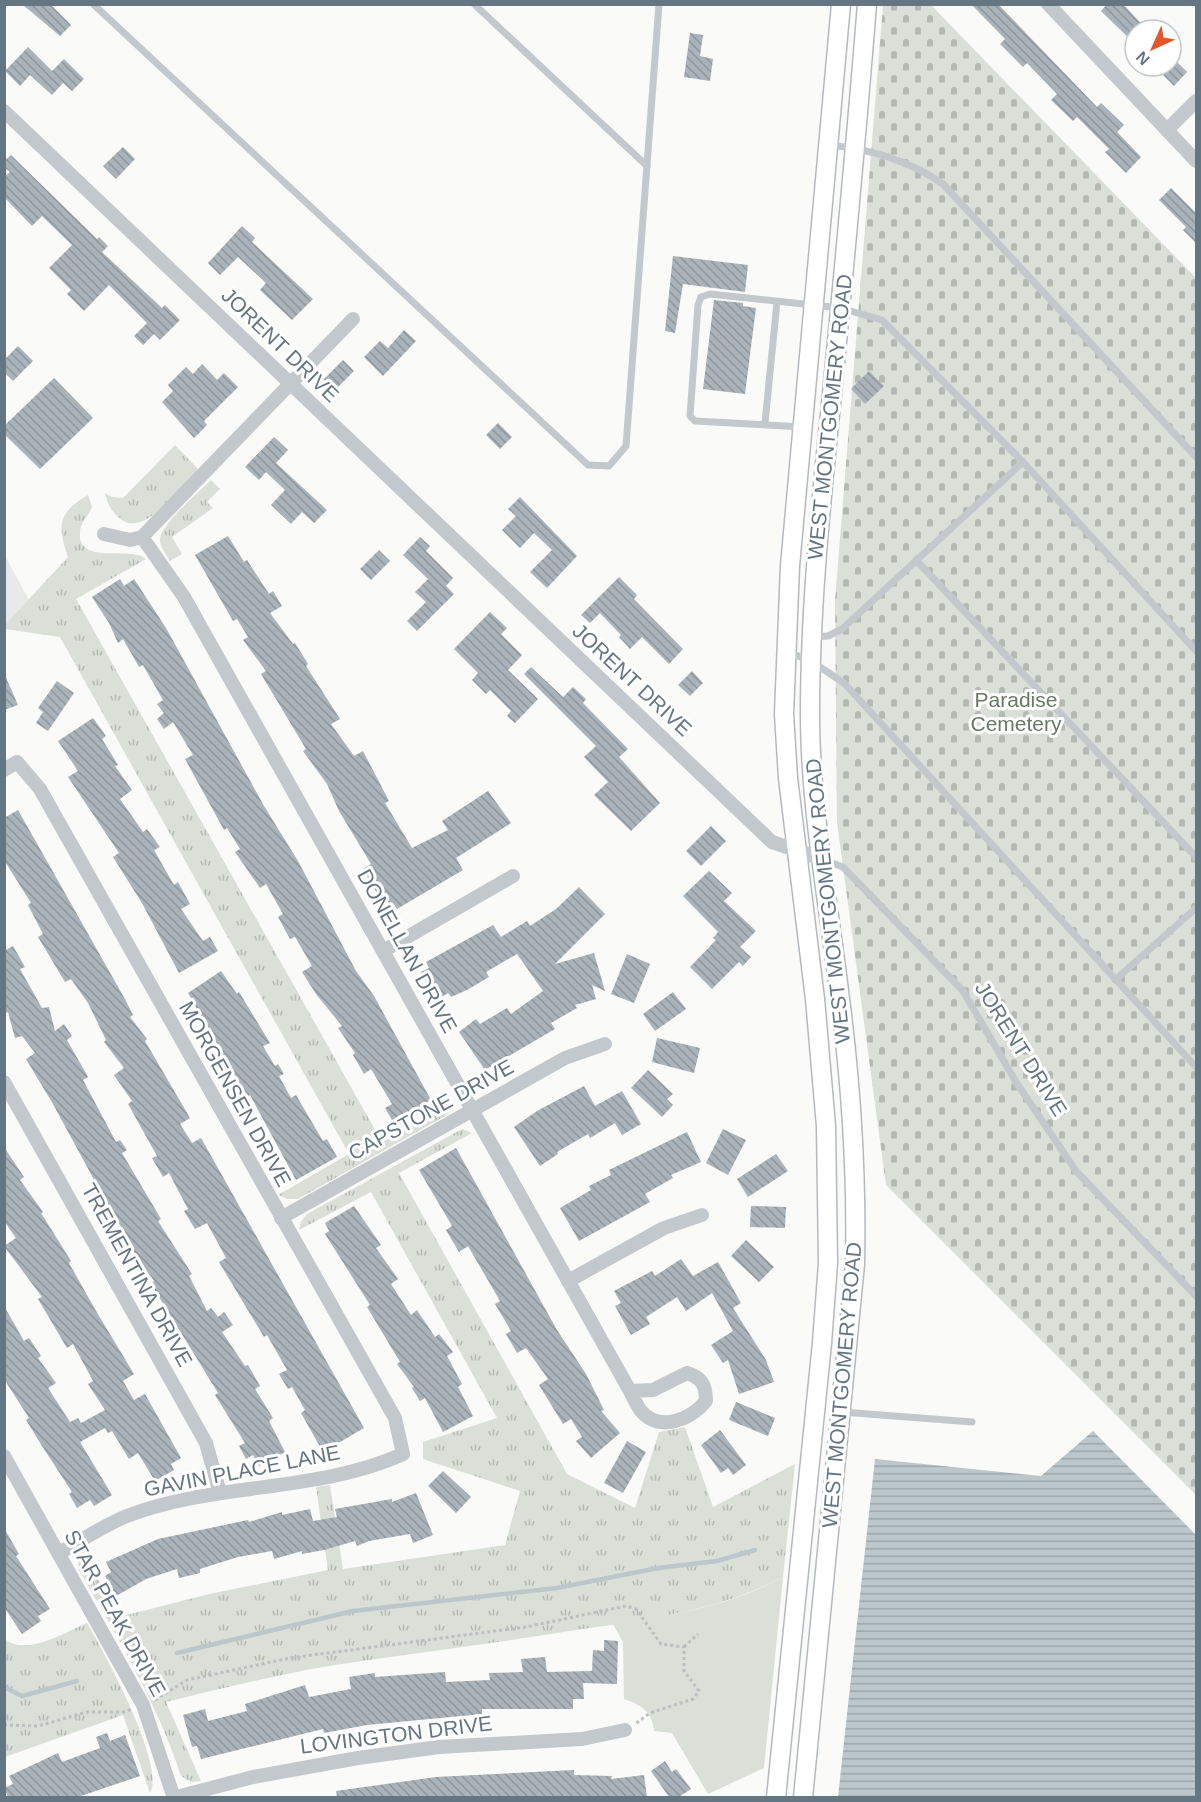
<svg xmlns="http://www.w3.org/2000/svg" width="1201" height="1802" viewBox="0 0 1201 1802" font-family="Helvetica,sans-serif">
  <defs>
    <pattern id="grass-tufts" width="24" height="20" patternUnits="userSpaceOnUse" patternTransform="scale(1.5)"><rect width="24" height="20" fill="#dadfd7"/><path d="M3 7l-1-3M5 7V3M7 7l1-3M15 17l-1-3M17 17v-4M19 17l1-3" fill="none" stroke="#b4b9b4"/></pattern>
    <pattern id="cemetery-stones" width="16" height="16" patternUnits="userSpaceOnUse" patternTransform="scale(1.5)"><rect width="16" height="16" fill="#dadfd7"/><path d="M2 7V4a2 2 0 0 1 4 0v3zM10 15v-3a2 2 0 0 1 4 0v3z" fill="#b4b9b4"/></pattern>
    <pattern id="water-rules" width="6" height="5" patternUnits="userSpaceOnUse" patternTransform="scale(1.5)"><rect width="6" height="5" fill="#bbc7cb"/><path d="M0 2.5h6" fill="none" stroke="#9ca6aa"/></pattern>
    <pattern id="building-back-hatch" width="6" height="6" patternUnits="userSpaceOnUse" patternTransform="scale(1.5)"><rect width="6" height="6" fill="#aab3b9"/><path d="M-1 5l2 2M0 0l6 6M5-1l2 2" fill="none" stroke="#8e969c"/></pattern>
  </defs>
  <rect width="100%" height="100%" fill="#fafaf8"/>
  <polygon fill="#e8e9e9" points="4,554 29,600 5,625 4,625"/>
  <g fill="url(#grass-tufts)">
    <path d="M175,445l23,24c-15,16 -52,68 -76,51 -11,-8 -14,-15 -17,-27l7,4 11,1z"/>
    <path d="M211,480l9,9 -13,13 6,6 -41,29 10,17 -12,7c-4,-7 -10,-13 -10,-22 1,-15 39,-47 51,-59z"/>
    <path d="M88,495l4,12c-3,9 -12,15 -12,25 -3,34 50,13 66,27l-70,40 306,543 72,-40 -3,8 -6,6 -147,83h-11l-9,-4 71,-41 -289,-517 -55,-8v-4l63,-68c-11,-31 -10,-45 20,-62z"/>
    <path d="M462,1129l10,4 -73,40 168,301 68,34 24,-76 26,-5 28,80 82,-43 -12,113c-72,38 -153,44 -232,57 -63,10 -126,18 -189,27 -66,9 -131,25 -196,41l35,79 -10,1 -10,-6c-24,-74 -64,-139 -102,-206l-1,-10 5,-9 36,66 90,-23 119,-24 -12,-83 14,-2 13,84 162,-24 15,-54 -97,-32v-17l74,-24 -126,-226 -72,38 2,-8 6,-8z"/>
    <path d="M87,1623c17,29 79,142 63,170l-27,-78 -118,42v-118c22,18 60,-7 82,-16z"/>
  </g>
  <polygon fill="url(#cemetery-stones)" points="883,5 931,5 1196,278 1196,1495 886,1185 837,822 835,601"/>
  <path fill="#dadfd7" d="M783,1577l-19,191 -56,26 -36,-61 -18,-2c-2,-19 -12,-26 -30,-32l-1,-57 -10,-18c62,-10 114,-17 170,-47z"/>
  <polygon fill="url(#water-rules)" points="1093,1431 1196,1535 1196,1797 838,1797 875,1459 1041,1476"/>
  <g fill="none" stroke-linecap="round" stroke-linejoin="round">
    <g stroke="#bbc7cb" stroke-width="4.5">
      <polyline points="177,1653 353,1611 557,1588 658,1568 717,1561 755,1550"/>
      <polyline points="4,1687 22,1696 77,1681"/>
    </g>
  </g>
  <g fill="url(#building-back-hatch)">
    <polygon points="22,4 50,4 71,25 60,36"/>
    <polygon points="971,4 998,4 1097,107 1101,103 1124,125 1117,132 1141,157 1126,173 1105,152 1109,149 1077,117 1073,121 1051,100 1057,94 1027,63 1023,67 1000,44 1005,39"/>
    <polygon points="1107,4 1123,4 1147,30 1135,30 1135,44 1101,11"/>
    <polygon points="690,33 703,35 700,56 713,59 710,81 684,77"/>
    <polygon points="28,47 52,71 64,59 84,79 72,91 63,83 52,95 30,75 20,86 5,71"/>
    <polygon points="1171,56 1187,72 1174,86 1154,66 1171,66"/>
    <polygon points="123,147 135,159 116,179 103,166"/>
    <polygon points="11,155 97,239 99,237 108,246 102,252 162,308 165,305 180,320 160,340 154,334 143,345 134,336 147,323 109,285 84,311 67,294 71,290 49,268 72,245 42,216 32,226 4,197 4,177 10,172 4,167 4,161"/>
    <polygon points="1171,188 1197,214 1197,244 1183,230 1186,227 1159,200"/>
    <polygon points="242,226 255,238 252,242 313,299 292,320 260,290 266,283 238,257 220,275 208,263"/>
    <polygon points="673,256 748,265 745,292 683,284 675,333 665,331"/>
    <polygon points="714,300 743,303 743,306 756,308 745,394 703,389"/>
    <polygon points="404,330 416,341 383,376 364,357 380,341 388,348"/>
    <polygon points="18,346 33,361 13,381 4,372 4,360"/>
    <polygon points="343,360 354,371 334,391 323,380"/>
    <polygon points="202,364 217,380 224,373 238,387 204,421 207,425 194,438 162,402 173,391 168,385 186,367 193,374"/>
    <polygon points="869,371 884,386 865,404 851,389"/>
    <polygon points="54,378 93,418 40,469 4,434 4,426"/>
    <polygon points="498,423 512,437 500,449 486,435"/>
    <polygon points="274,437 288,450 276,463 327,510 314,523 302,512 291,524 271,505 285,490 266,472 259,480 245,467"/>
    <polygon points="520,497 577,556 547,588 530,572 552,550 534,533 520,548 502,530 516,516 508,509"/>
    <polygon points="228,536 244,562 247,560 269,594 273,591 282,606 270,613 293,644 295,643 308,664 306,666 340,719 331,724 354,756 363,751 389,801 385,803 412,848 448,830 442,821 488,791 511,823 456,858 463,870 397,909 393,903 385,907 363,869 371,864 339,811 327,784 303,751 306,749 261,674 266,671 243,640 248,637 237,619 233,621 195,555"/>
    <polygon points="420,537 430,546 426,551 453,578 446,586 454,594 417,631 407,621 426,602 415,592 428,579 403,555"/>
    <polygon points="379,550 390,561 371,580 360,569"/>
    <polygon points="619,577 637,595 634,599 683,649 669,664 642,637 630,649 619,637 621,635 600,613 590,623 581,615"/>
    <polygon points="120,579 124,586 134,579 166,628 264,806 298,861 356,971 374,996 431,1100 420,1106 423,1111 396,1127 385,1108 392,1104 371,1069 364,1074 353,1055 355,1053 338,1028 342,1026 316,994 302,972 312,966 295,937 290,939 278,917 283,914 266,884 260,888 235,852 240,849 227,828 224,830 185,759 193,755 173,722 164,729 157,719 164,713 157,704 163,700 143,665 139,667 123,639 118,643 109,623 92,597"/>
    <polygon points="490,612 507,628 501,634 522,655 508,670 538,699 515,723 507,716 511,711 490,690 486,694 472,680 478,673 454,649"/>
    <polygon points="531,667 563,697 573,687 586,699 583,703 628,749 619,757 660,803 631,831 594,795 608,782 584,757 596,746 524,674"/>
    <polygon points="692,671 703,683 690,696 678,685"/>
    <polygon points="4,673 18,705 4,710"/>
    <polygon points="57,681 74,693 48,731 36,723 43,712 38,708"/>
    <polygon points="93,718 106,736 102,739 118,765 115,766 132,790 120,799 143,832 147,829 160,847 154,850 174,885 178,882 190,904 181,909 203,941 210,937 218,951 179,973 142,903 113,857 119,853 68,777 78,771 58,741"/>
    <polygon points="18,810 126,1001 133,1015 130,1017 147,1039 145,1041 190,1118 180,1124 192,1143 201,1138 364,1428 323,1452 301,1413 305,1410 292,1387 288,1389 279,1374 287,1370 267,1335 264,1337 219,1262 226,1258 207,1223 195,1229 184,1211 188,1209 169,1173 163,1177 152,1158 157,1156 128,1104 132,1101 114,1075 124,1068 104,1042 106,1040 88,1003 71,979 65,982 38,937 43,934 28,905 31,903 4,860 4,818"/>
    <polygon points="711,826 726,841 701,866 686,851"/>
    <polygon points="709,871 732,893 724,901 756,931 740,947 751,957 743,966 739,962 712,989 690,967 716,940 713,938 718,932 683,896"/>
    <polygon points="579,887 605,914 555,964 594,953 605,991 592,985 596,999 575,1005 577,1008 551,1023 555,1029 485,1070 459,1032 476,1019 480,1024 507,1008 511,1014 543,991 517,954 486,972 489,977 467,990 451,997 448,993 437,1000 421,972 429,968 426,962 493,925 501,937 527,921 530,926 556,909"/>
    <polygon points="13,946 25,967 20,969 42,1008 49,1007 55,1031 64,1024 72,1036 67,1040 88,1077 83,1080 116,1142 120,1140 127,1150 122,1153 161,1219 158,1221 192,1274 189,1276 207,1311 211,1308 218,1317 224,1312 233,1325 222,1332 245,1366 248,1365 260,1386 255,1389 273,1418 269,1421 285,1452 259,1466 253,1455 246,1459 239,1446 245,1443 215,1395 218,1393 151,1284 154,1281 131,1248 134,1247 111,1211 53,1104 26,1059 35,1053 22,1036 15,1038 8,1012 4,1014 4,951"/>
    <polygon points="627,954 650,964 634,1003 611,994"/>
    <polygon points="221,971 237,994 239,992 270,1043 263,1046 275,1066 278,1064 284,1074 279,1076 291,1098 296,1095 323,1141 327,1139 337,1157 296,1180 250,1095 248,1096 240,1084 188,993"/>
    <polygon points="673,992 686,1009 655,1031 643,1014"/>
    <polygon points="657,1038 700,1048 694,1073 652,1062"/>
    <polygon points="648,1070 673,1094 667,1099 673,1105 662,1117 631,1088"/>
    <polygon points="584,1086 595,1106 622,1091 641,1124 622,1135 615,1123 590,1138 588,1134 557,1152 558,1154 540,1166 514,1127 537,1111"/>
    <polygon points="723,1129 746,1140 728,1175 706,1163"/>
    <polygon points="687,1132 701,1162 671,1175 673,1178 645,1194 650,1202 579,1241 560,1208 591,1190 589,1186 611,1175 609,1170"/>
    <polygon points="4,1147 24,1177 20,1180 43,1212 41,1213 71,1261 69,1263 96,1311 134,1374 123,1381 134,1400 145,1394 181,1458 171,1464 174,1470 155,1481 138,1453 129,1459 112,1431 108,1433 105,1428 80,1442 112,1495 94,1506 90,1500 77,1508 69,1494 72,1492 42,1446 26,1420 29,1418 4,1379 4,1306 24,1341 29,1338 41,1356 38,1358 56,1383 48,1388 70,1422 78,1418 81,1423 105,1410 88,1384 93,1381 73,1344 67,1348 38,1299 42,1297 4,1246 16,1238 4,1221"/>
    <polygon points="456,1148 557,1330 586,1374 604,1410 601,1411 620,1433 591,1458 576,1441 582,1437 571,1419 563,1424 539,1385 548,1379 526,1348 517,1353 506,1334 511,1331 495,1304 500,1301 468,1246 459,1252 446,1230 452,1226 419,1170"/>
    <polygon points="776,1154 788,1171 748,1197 737,1179"/>
    <polygon points="354,1206 381,1245 376,1248 398,1279 391,1284 411,1315 417,1310 435,1337 439,1334 453,1352 447,1356 462,1384 458,1387 473,1416 443,1432 425,1398 420,1401 412,1388 414,1387 397,1364 400,1362 367,1307 370,1305 325,1234 329,1231 325,1223"/>
    <polygon points="751,1206 786,1207 785,1228 750,1227"/>
    <polygon points="746,1240 774,1267 759,1282 731,1256"/>
    <polygon points="681,1259 693,1276 718,1262 741,1303 733,1308 766,1360 774,1382 739,1394 728,1360 723,1363 711,1345 733,1331 712,1293 686,1311 677,1297 646,1317 650,1324 631,1335 615,1306 621,1303 614,1291 652,1271 655,1276"/>
    <polygon points="736,1402 775,1418 768,1436 729,1420"/>
    <polygon points="720,1430 746,1465 733,1475 728,1468 721,1473 701,1445"/>
    <polygon points="627,1441 646,1452 623,1493 604,1483"/>
    <polygon points="443,1471 471,1497 456,1513 428,1486"/>
    <polygon points="416,1493 433,1535 413,1543 410,1534 369,1541 357,1546 355,1541 324,1550 302,1554 302,1551 274,1559 272,1551 238,1557 200,1569 200,1573 179,1578 177,1569 146,1579 116,1596 105,1576 111,1572 106,1562 158,1539 248,1520 249,1522 282,1512 282,1515 310,1509 313,1521 337,1517 335,1509 392,1499 392,1502"/>
    <polygon points="4,1528 19,1554 16,1556 50,1609 38,1616 41,1621 22,1634 4,1607"/>
    <polygon points="604,1640 618,1641 617,1684 583,1683 584,1699 573,1699 573,1709 482,1709 482,1714 367,1725 324,1733 323,1729 201,1759 197,1746 192,1747 183,1715 205,1709 208,1721 247,1711 245,1704 305,1685 309,1697 351,1689 349,1677 375,1673 375,1677 445,1672 446,1682 490,1680 489,1673 523,1672 521,1659 545,1657 547,1672 592,1671 593,1650 604,1651"/>
    <polygon points="107,1733 110,1741 125,1735 140,1776 78,1797 8,1797 4,1788 13,1784 9,1776 58,1753 62,1762 100,1748 96,1737"/>
    <polygon points="665,1761 672,1772 676,1769 691,1789 679,1797 669,1797 651,1771"/>
    <polygon points="574,1770 574,1775 612,1776 611,1779 644,1775 647,1797 337,1797 336,1791 436,1777"/>
  </g>
  <g fill="none" stroke-linecap="round" stroke-linejoin="round">
    <defs>
      <g id="secondary">
        <polyline points="776,1798 822,1343 828,1263 826,1126 815,999 788,778 784,714 790,566 841,4"/>
        <path d="M803,1798l52,-534c2,-92 -4,-182 -16,-273 -11,-92 -29,-184 -29,-277 0,-111 12,-220 23,-330 12,-126 24,-253 34,-380"/>
      </g>
    </defs>
    <use href="#secondary" stroke="#b3babf" stroke-width="21"/>
    <g stroke="#bbbfc2" stroke-width="3" stroke-dasharray="3 3" stroke-linecap="butt">
      <polyline points="684,1647 698,1634"/>
      <polyline points="155,1700 187,1680 290,1658 526,1627 626,1606 636,1609 661,1644 684,1647 684,1671 699,1691 693,1699 650,1713 635,1724"/>
      <polyline points="4,1725 38,1726 87,1712 124,1712 132,1709"/>
    </g>
    <g stroke="#c3c8cc" stroke-width="7">
      <polyline points="93,4 588,465 609,466 626,446 659,4"/>
      <polyline points="474,4 647,166"/>
      <path d="M830,145c42,5 78,15 113,39l253,273"/>
      <polyline points="765,423 777,302"/>
      <polyline points="803,427 695,421 690,416 698,305 701,297 710,294 840,308 882,320 1023,462 1196,651"/>
      <polyline points="916,560 1196,857"/>
      <polyline points="812,637 828,636 842,629 1023,462"/>
      <polyline points="788,652 811,661 844,683 1196,1067"/>
      <polyline points="824,860 843,867 963,991 1016,1082 1076,1171 1196,1296"/>
      <polyline points="1115,980 1196,908"/>
      <polyline points="842,1412 972,1422"/>
    </g>
    <g stroke="#c3c8cc" stroke-width="14">
      <polyline points="1048,4 1196,161"/>
      <polyline points="4,111 772,842 822,859"/>
      <polyline points="1167,130 1196,101"/>
      <polyline points="104,534 130,540 142,537 353,319"/>
      <path d="M142,537l42,60 446,794c3,6 7,15 11,20 19,22 50,8 65,-10 0,-16 -4,-23 -19,-28l-34,17 -23,1"/>
      <path d="M4,770l13,-8 23,27 355,629 8,36c-86,39 -188,28 -276,62 -23,9 -46,25 -68,37"/>
      <polyline points="383,951 513,876"/>
      <polyline points="4,1082 206,1443 220,1493"/>
      <polyline points="281,1218 565,1058 605,1044"/>
      <polyline points="568,1281 664,1228 702,1215"/>
      <polyline points="4,1456 143,1705 174,1798"/>
      <polyline points="173,1798 253,1777 358,1758 439,1747 582,1739 625,1730"/>
    </g>
    <use href="#secondary" stroke="#fff" stroke-width="18"/>
  </g>
  <g text-anchor="middle" stroke-width="6" stroke-linejoin="round" paint-order="stroke">
    <g font-size="21" fill="#657683" stroke="#fff">
      <text transform="translate(280 345) rotate(44)" y="7">JORENT DRIVE</text>
      <text transform="translate(830 417) rotate(-84)" y="7">WEST MONTGOMERY ROAD</text>
      <text transform="translate(632 680) rotate(43)" y="7">JORENT DRIVE</text>
      <text transform="translate(828 901) rotate(-96)" y="7">WEST MONTGOMERY ROAD</text>
      <text transform="translate(407 951) rotate(61)" y="7">DONELLAN DRIVE</text>
      <text transform="translate(1021 1049) rotate(58)" y="7">JORENT DRIVE</text>
      <text transform="translate(235 1094) rotate(61)" y="7">MORGENSEN DRIVE</text>
      <text transform="translate(431 1110) rotate(-29)" y="7">CAPSTONE DRIVE</text>
      <text transform="translate(137 1275) rotate(61)" y="7">TREMENTINA DRIVE</text>
      <text transform="translate(842 1385) rotate(-85)" y="7">WEST MONTGOMERY ROAD</text>
      <text transform="translate(242 1471) rotate(-11)" y="7">GAVIN PLACE LANE</text>
      <text transform="translate(115 1613) rotate(61)" y="7">STAR PEAK DRIVE</text>
      <text transform="translate(396 1735) rotate(-7)" y="7">LOVINGTON DRIVE</text>
    </g>
    <g font-size="21" fill="#687a64" stroke="#fff">
      <text x="1016" y="707">Paradise<tspan x="1016" dy="24">Cemetery</tspan></text>
    </g>
  </g>
  <rect width="1201" height="1802" fill="none" stroke="#657683" stroke-width="12"/>
  <g transform="translate(1153 48) rotate(225)"><circle r="28" fill="#ffffff" stroke="#c1c8cd" stroke-width="1.5"/>
  <path d="M0-4.5L10 22L0 15L-10 22Z" fill="#e4572e"/>
  <text y="-9" font-size="16" font-weight="bold" text-anchor="middle" fill="#657683">N</text>
  </g>
</svg>
